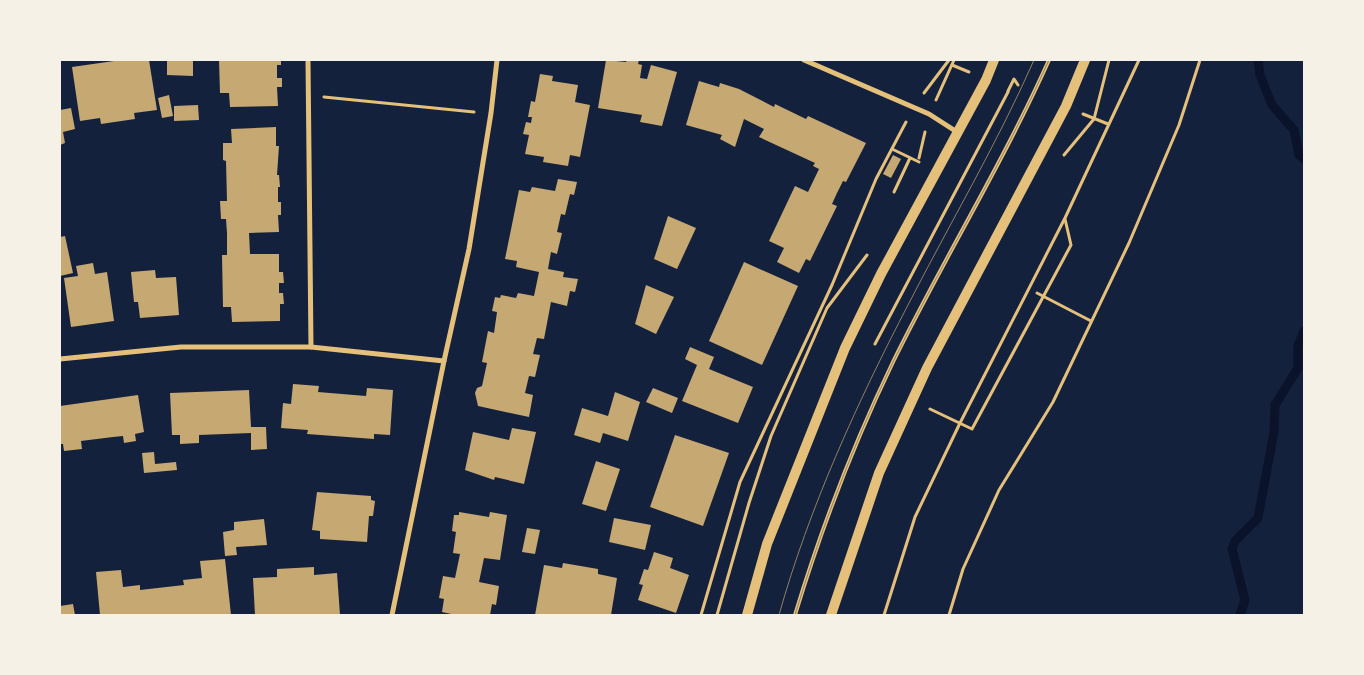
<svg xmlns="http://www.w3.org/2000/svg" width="1364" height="675" viewBox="0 0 1364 675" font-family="Karla,sans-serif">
  <rect width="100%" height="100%" fill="#14213d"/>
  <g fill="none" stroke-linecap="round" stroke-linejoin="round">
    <g stroke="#0b132b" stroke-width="9">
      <polyline points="1258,60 1260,75 1272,105 1294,130 1299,155 1304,159"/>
      <polyline points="1240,615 1245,600 1232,549 1235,541 1258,518 1274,432 1275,405 1298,368 1298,346 1304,331"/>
    </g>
  </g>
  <g fill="#c6a872">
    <polygon points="121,60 149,60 157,110 134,113 135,119 101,124 100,118 80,121 72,67"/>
    <polygon points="167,60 193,60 193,76 167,75"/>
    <polygon points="219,60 281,60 281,65 277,65 277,78 282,78 282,87 277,87 278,106 230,107 229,93 220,93"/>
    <polygon points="606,60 626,62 627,60 639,60 638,64 642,65 640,78 647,79 651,65 677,72 662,126 640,122 642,115 598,108"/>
    <polygon points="540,74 553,76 552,81 578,85 575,102 590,105 580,157 570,155 568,166 543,162 544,157 525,154 529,135 523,134 526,122 531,123 532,117 528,117 531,101 535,102"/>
    <polygon points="699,81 719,87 720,83 739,89 774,107 775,104 806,119 808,116 866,143 846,182 843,181 837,193 832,204 837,206 810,261 806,259 799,273 777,262 784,248 769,241 795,186 808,192 819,169 813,166 815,163 759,137 764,129 744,119 735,147 720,139 722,135 686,125"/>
    <polygon points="169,95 173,116 162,118 158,98"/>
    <polygon points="198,105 199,120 174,121 174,106"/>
    <polygon points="71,108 75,129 63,132 65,143 60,145 60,110"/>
    <polygon points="276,127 276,146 279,146 277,175 279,175 280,187 278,187 278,202 281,202 281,215 278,215 279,232 249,233 250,254 279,254 279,272 283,272 284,283 279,283 279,293 283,293 284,304 280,304 280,321 232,322 231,307 223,307 222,255 227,255 227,233 226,219 221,219 220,201 227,201 226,161 223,160 223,143 232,143 231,129"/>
    <polygon points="893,155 901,159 891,178 883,174"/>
    <polygon points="558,179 577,182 574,195 570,194 565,215 561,214 557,232 562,233 557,254 551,252 548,269 564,272 563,277 578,279 575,292 570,291 567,306 551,302 544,339 537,338 533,354 540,355 535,377 529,376 525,393 533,395 529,417 478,406 475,393 477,388 482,386 487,363 482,362 488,331 494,333 497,312 492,311 495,297 500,298 501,295 516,298 518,293 534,296 539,272 516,267 517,261 505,259 519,190 530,192 532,187 555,191"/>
    <polygon points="668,216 696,228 677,269 654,259"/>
    <polygon points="65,236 73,273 60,276 60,237"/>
    <polygon points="744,262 798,286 762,365 709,341"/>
    <polygon points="93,263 95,274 107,272 114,321 71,327 64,278 78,276 76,266"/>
    <polygon points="155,270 156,278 176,277 179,315 140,318 138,302 134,302 131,272"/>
    <polygon points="646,285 674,297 656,334 635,324"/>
    <polygon points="690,347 714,357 709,369 753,387 738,423 682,401 697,365 685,359"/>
    <polygon points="293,384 319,386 318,392 366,396 367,388 393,390 390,435 374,434 374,439 307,434 308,430 281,428 283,403 291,404"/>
    <polygon points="653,388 678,398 672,413 646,402"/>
    <polygon points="249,390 251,427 266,427 267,449 251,450 251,433 199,435 199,443 180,444 180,435 172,435 170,393"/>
    <polygon points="615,392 640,402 628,441 603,433 600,443 574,435 582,408 608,416"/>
    <polygon points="138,395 144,432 135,434 136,441 124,443 123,436 113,437 81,441 82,449 64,451 63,444 60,444 60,406"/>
    <polygon points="512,428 536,432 524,484 495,477 494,480 465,470 473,432 509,440"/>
    <polygon points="675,435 729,453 703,526 650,507"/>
    <polygon points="154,452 155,464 176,462 177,470 144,473 142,453"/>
    <polygon points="596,461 620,469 606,511 582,504"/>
    <polygon points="317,492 371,496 371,500 375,501 373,516 369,516 367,542 320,539 320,531 312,530"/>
    <polygon points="459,512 489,517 490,512 507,515 500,560 484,558 479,582 499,586 496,605 492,604 490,615 456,615 442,612 444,599 439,598 443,576 455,578 460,554 453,553 456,532 452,531 454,515 459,515"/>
    <polygon points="614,518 651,525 645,550 609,542"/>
    <polygon points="264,519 267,545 236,547 237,555 225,556 223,532 234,530 234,522"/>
    <polygon points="527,528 540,530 535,554 522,552"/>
    <polygon points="654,552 673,558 670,568 689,575 676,613 638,600 643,585 639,584 644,569 648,570"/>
    <polygon points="225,559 231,615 100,615 96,572 121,570 123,587 140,585 140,590 184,585 183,580 202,578 200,561"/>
    <polygon points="563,563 598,569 598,574 617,578 611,615 535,615 544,565 562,568"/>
    <polygon points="314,567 314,575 337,573 340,615 255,615 253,578 277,577 277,569"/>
    <polygon points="73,604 75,615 60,615 60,606"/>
  </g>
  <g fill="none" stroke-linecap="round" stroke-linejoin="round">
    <g stroke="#e5c07b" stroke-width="3">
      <polyline points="952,65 969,72"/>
      <polyline points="1008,91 1014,79 1018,85"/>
      <polyline points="924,93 949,60"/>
      <polyline points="324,97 474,112"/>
      <polyline points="936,100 954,60"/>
      <polyline points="1083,114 1108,124"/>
      <polyline points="892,149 919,162"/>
      <polyline points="1064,155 1094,119 1109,60"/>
      <polyline points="919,158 925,132"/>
      <polyline points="894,192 910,158"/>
      <polyline points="1037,293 1091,321"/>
      <polyline points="875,344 1008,92"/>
      <polyline points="930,409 972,429 1071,245 1065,219"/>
      <polyline points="701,615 740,482 832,285 876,179 906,122"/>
      <polyline points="717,615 749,503 771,436 827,308 867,255"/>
      <polyline points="884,615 915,517 960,423 1065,218 1139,60"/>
      <polyline points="949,615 963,569 999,490 1053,402 1129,243 1179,125 1200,60"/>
    </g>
    <path stroke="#e5c07b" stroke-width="4" d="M795,615c26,-86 59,-172 98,-253 50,-102 110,-199 156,-302"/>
    <g stroke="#e5c07b" stroke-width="5">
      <polyline points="308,60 311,347"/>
      <polyline points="804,60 929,114 957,132"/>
      <polyline points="60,359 181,347 311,347 444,361"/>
      <polyline points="392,615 444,361 469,249 491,113 497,60"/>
    </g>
    <g stroke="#e5c07b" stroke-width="10">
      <polyline points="747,615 767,544 845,348 881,274 986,80 994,60"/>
      <polyline points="831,615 879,473 927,368 1066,106 1085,60"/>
    </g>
    <g stroke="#918062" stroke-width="1">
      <path d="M779,615c30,-107 78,-212 129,-310 42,-82 89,-161 126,-245"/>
      <path d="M795,615c26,-86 59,-172 98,-253 50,-102 110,-199 156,-302"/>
    </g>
  </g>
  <rect width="1364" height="675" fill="none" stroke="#f6f1e7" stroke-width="122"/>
</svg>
